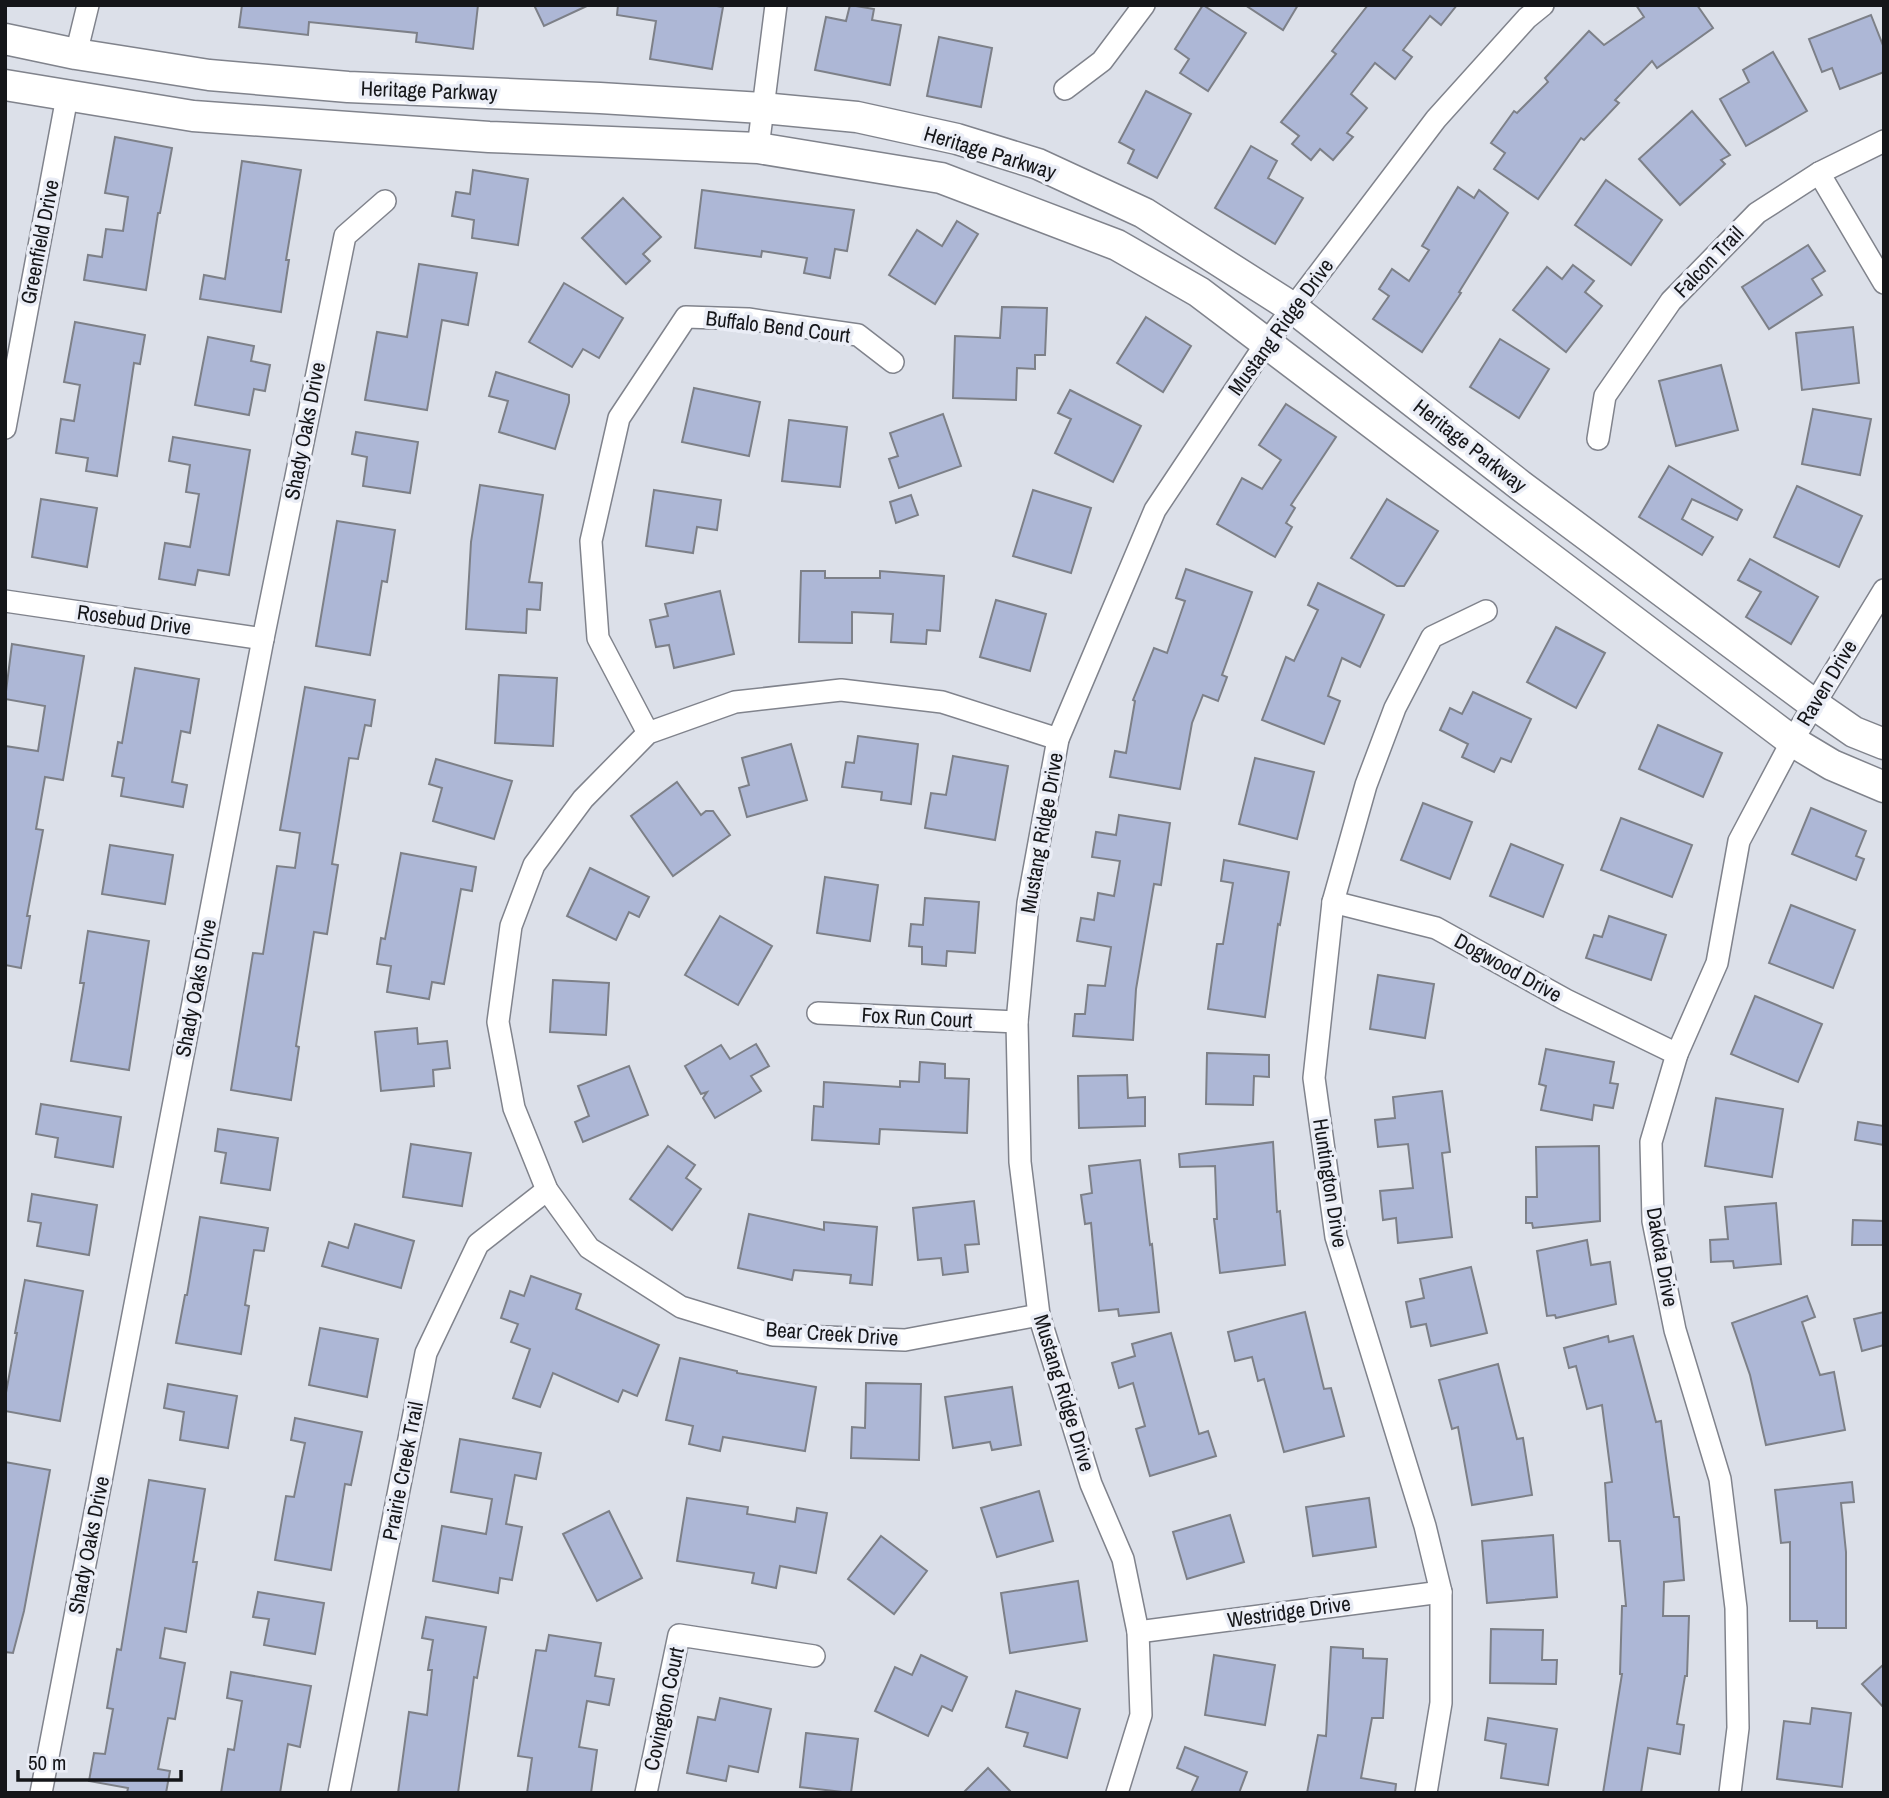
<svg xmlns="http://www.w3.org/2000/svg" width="1889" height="1798" viewBox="0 0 1889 1798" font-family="'Archivo Narrow',sans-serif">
  <rect width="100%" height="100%" fill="#dce0e9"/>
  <g fill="#adb7d6" stroke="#7d8088" stroke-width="2">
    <polygon points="242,5 478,5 473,49 416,42 417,33 309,22 308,35 239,27"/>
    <polygon points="534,5 589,5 544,26"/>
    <polygon points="618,5 711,5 723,7 712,69 650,59 656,21 617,15"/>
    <polygon points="850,5 874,9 872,20 901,25 890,85 815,70 826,17 846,21"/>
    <polygon points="1203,5 1246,33 1208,91 1180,73 1189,59 1175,49"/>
    <polygon points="1245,5 1298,5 1283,30"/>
    <polygon points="1368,5 1457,5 1441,25 1430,16 1403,50 1412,57 1395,79 1375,63 1351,94 1367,108 1347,133 1353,137 1333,160 1320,149 1311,160 1292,144 1299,136 1281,122 1336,54 1332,51"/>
    <polygon points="1636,5 1697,5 1713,28 1657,68 1652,61 1615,100 1619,103 1584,140 1581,138 1538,199 1494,169 1505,153 1491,143 1514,111 1517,113 1548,82 1545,78 1589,31 1604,45 1644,17"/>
    <polygon points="1871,15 1884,48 1884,72 1840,89 1832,68 1822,72 1809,39"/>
    <polygon points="939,37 992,48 981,107 927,96"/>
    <polygon points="1773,52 1807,111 1746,146 1720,99 1749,82 1743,70"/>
    <polygon points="1146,91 1191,114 1157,178 1128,163 1134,150 1119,142"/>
    <polygon points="1692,111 1730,155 1721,160 1725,164 1680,205 1639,159"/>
    <polygon points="115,137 172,148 160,213 158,213 146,290 84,280 88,255 102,257 106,229 123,231 128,197 105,193"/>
    <polygon points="1251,146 1277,161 1268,178 1303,198 1275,244 1215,208"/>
    <polygon points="242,161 301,170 286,260 289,260 281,312 200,299 204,275 225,279"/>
    <polygon points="473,170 528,179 518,245 472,238 474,220 452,216 456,192 470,194"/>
    <polygon points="1606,180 1662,220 1631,265 1575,225"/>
    <polygon points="1458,187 1474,198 1479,190 1508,213 1459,292 1461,293 1422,352 1373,319 1389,296 1379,289 1392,269 1409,281 1429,250 1422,246"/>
    <polygon points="702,190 854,210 847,251 835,249 830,278 804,273 807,258 762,251 761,257 695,248"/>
    <polygon points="623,198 661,237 643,254 650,261 626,284 582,238"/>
    <polygon points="957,221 978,234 935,304 889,275 917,230 942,246"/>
    <polygon points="1808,245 1825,271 1812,279 1822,295 1769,329 1742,287"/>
    <polygon points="419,264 477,273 468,325 442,320 427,410 365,400 377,332 407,337"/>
    <polygon points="1573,265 1594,281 1585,292 1602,306 1566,352 1513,310 1547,267 1562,279"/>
    <polygon points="564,283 623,318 599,358 583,349 572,367 529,342"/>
    <polygon points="1002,307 1047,308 1045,355 1035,355 1035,369 1017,368 1016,400 953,398 955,336 1000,338"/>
    <polygon points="1146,317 1191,346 1163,392 1117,363"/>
    <polygon points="75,322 145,335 140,364 134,363 117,476 86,471 88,458 56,453 61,419 74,421 80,385 64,382"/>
    <polygon points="1853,327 1859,383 1802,390 1796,333"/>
    <polygon points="208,337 254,346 251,361 270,365 265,391 254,389 249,415 195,405"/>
    <polygon points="1500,339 1549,369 1519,418 1470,387"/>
    <polygon points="1721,365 1738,430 1676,446 1659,381"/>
    <polygon points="496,372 569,395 569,402 555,449 499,432 508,401 489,396"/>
    <polygon points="694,388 760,402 749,456 682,442"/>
    <polygon points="1070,390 1141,426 1113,482 1055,453 1071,419 1058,413"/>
    <polygon points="1286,404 1336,437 1291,505 1295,508 1286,523 1292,527 1275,557 1217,524 1242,478 1262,489 1281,460 1259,445"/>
    <polygon points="1813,409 1871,419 1860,475 1802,464"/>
    <polygon points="943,414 961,466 899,488 889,459 898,456 890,433"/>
    <polygon points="789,420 847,427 840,487 782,481"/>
    <polygon points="356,432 418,442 410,493 363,486 367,457 352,454"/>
    <polygon points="173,437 250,450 229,575 198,570 195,585 159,579 165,543 190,547 199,494 186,492 190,465 169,461"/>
    <polygon points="1669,466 1742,510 1737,520 1692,499 1682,519 1713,537 1702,555 1639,517"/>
    <polygon points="480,485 543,495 529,582 542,583 540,610 527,609 526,633 466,629 471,542"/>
    <polygon points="1797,486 1862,516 1839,567 1774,537"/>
    <polygon points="654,490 721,500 717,530 697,527 693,553 646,546"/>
    <polygon points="1033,490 1091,508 1071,573 1013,556"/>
    <polygon points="911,495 918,515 896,523 890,502"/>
    <polygon points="41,499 97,508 87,567 32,557"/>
    <polygon points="1387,499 1438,531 1404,586 1397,586 1351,558"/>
    <polygon points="337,521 395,530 387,582 382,581 370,655 316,646"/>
    <polygon points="1750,559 1818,597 1791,644 1746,617 1761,592 1738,580"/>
    <polygon points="1186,569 1252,592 1222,675 1227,677 1218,701 1203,695 1192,723 1180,789 1110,777 1115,751 1126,753 1135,701 1133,700 1154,648 1167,653 1185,601 1176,598"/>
    <polygon points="801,571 825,571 825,578 880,578 880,571 944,576 940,631 927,630 926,644 891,642 893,614 852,612 852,643 799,642"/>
    <polygon points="1318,583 1384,615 1360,667 1342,658 1328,696 1340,701 1324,744 1262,720 1286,657 1294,661 1318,610 1308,605"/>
    <polygon points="720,591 734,654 674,668 669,645 656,647 650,620 668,616 665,604"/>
    <polygon points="996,600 1046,614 1030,671 980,657"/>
    <polygon points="1556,627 1605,653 1576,708 1527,682"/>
    <polygon points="12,644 84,656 63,780 45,777 36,829 43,830 27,916 30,916 21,968 5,965 5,746 38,751 45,706 5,699"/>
    <polygon points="135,668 199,679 190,733 181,731 172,782 187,785 183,807 121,796 124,778 112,776 118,742 122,743"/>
    <polygon points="499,675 557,678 553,746 495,743"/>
    <polygon points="305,687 375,700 371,726 365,725 358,759 349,758 332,864 338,865 327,934 314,932 296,1046 299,1047 291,1100 231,1090 253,953 263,954 277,866 295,868 300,833 280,830"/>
    <polygon points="1473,692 1531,719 1511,762 1501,758 1494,772 1462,757 1468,744 1440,730 1450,708 1462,714"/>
    <polygon points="1658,725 1722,753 1703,797 1639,769"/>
    <polygon points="858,736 918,744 911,804 881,800 882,792 842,787 846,762 854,763"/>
    <polygon points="791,744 807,800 747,817 739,788 749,785 742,758"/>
    <polygon points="953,756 1008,766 995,840 925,828 931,793 946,795"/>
    <polygon points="1255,758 1314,772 1297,839 1239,824"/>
    <polygon points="436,759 512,781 494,839 433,821 442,788 429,784"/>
    <polygon points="677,782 701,815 706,811 713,811 730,835 673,876 631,816"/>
    <polygon points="1423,803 1472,822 1450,879 1401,860"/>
    <polygon points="1811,808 1866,831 1856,856 1864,859 1856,880 1792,854"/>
    <polygon points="1119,815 1170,823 1161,885 1154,884 1136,989 1133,1040 1073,1036 1075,1014 1085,1014 1088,985 1105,986 1111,947 1077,941 1081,918 1094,920 1098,893 1114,896 1120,861 1092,857 1096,832 1116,835"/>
    <polygon points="1621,818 1692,845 1672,897 1601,870"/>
    <polygon points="1511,844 1563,865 1543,917 1490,896"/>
    <polygon points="110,845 173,855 165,904 102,894"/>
    <polygon points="401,853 476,867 472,891 461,889 444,984 432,982 429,999 387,992 391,966 377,964 381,938 385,939"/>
    <polygon points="1224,860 1289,872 1280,925 1278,924 1265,1017 1208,1009 1217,944 1223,944 1233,883 1221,881"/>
    <polygon points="590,868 649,897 639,917 629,912 616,940 567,916"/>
    <polygon points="825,877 878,885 870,941 817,933"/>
    <polygon points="925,898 979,902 975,953 947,951 946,966 922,964 922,947 909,946 911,924 923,925"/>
    <polygon points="1791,905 1855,930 1833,988 1769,963"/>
    <polygon points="720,916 772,946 738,1005 685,975"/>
    <polygon points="1609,916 1666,935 1651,980 1586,958 1594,935 1602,937"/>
    <polygon points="88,931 149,941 129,1070 71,1061 84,983 80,983"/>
    <polygon points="1378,975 1434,984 1425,1038 1370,1029"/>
    <polygon points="553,980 609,983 606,1035 550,1032"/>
    <polygon points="1755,996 1822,1024 1798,1082 1731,1054"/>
    <polygon points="417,1028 418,1044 447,1041 450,1068 433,1070 434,1086 381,1091 375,1032"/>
    <polygon points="756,1044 769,1066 751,1076 761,1091 715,1118 703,1098 707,1092 701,1094 685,1066 721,1045 730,1059"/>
    <polygon points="1546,1049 1614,1062 1610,1083 1618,1084 1613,1108 1594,1105 1592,1120 1541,1110 1546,1086 1539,1084"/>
    <polygon points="1207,1053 1269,1055 1269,1077 1254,1076 1253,1105 1206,1104"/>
    <polygon points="920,1062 945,1064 945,1078 969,1079 967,1133 880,1129 879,1144 812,1140 814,1106 823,1107 824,1082 900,1087 900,1081 919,1082"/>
    <polygon points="629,1066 648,1115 583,1142 575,1122 589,1116 578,1086"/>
    <polygon points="1127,1075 1128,1098 1145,1097 1145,1126 1079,1128 1078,1076"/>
    <polygon points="1442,1091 1450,1152 1442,1153 1452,1237 1398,1243 1396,1218 1383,1220 1380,1191 1413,1188 1408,1144 1378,1147 1375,1120 1395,1118 1393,1097"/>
    <polygon points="1716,1098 1783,1109 1772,1177 1705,1166"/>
    <polygon points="41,1104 121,1117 113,1167 55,1157 58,1138 36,1134"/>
    <polygon points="1858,1122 1884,1126 1884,1145 1855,1140"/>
    <polygon points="218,1129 278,1138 270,1190 221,1183 226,1153 215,1151"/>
    <polygon points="1273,1142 1277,1212 1280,1211 1285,1265 1220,1273 1214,1219 1217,1219 1215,1166 1180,1167 1179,1154"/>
    <polygon points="411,1144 471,1153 462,1206 403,1197"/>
    <polygon points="668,1146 695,1165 686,1178 701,1189 672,1230 630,1199"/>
    <polygon points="1599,1146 1600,1221 1533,1228 1532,1223 1526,1223 1526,1197 1537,1197 1536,1147"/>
    <polygon points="1140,1160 1150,1245 1152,1244 1159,1312 1119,1316 1118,1309 1099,1311 1091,1223 1085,1224 1081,1195 1092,1193 1089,1166"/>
    <polygon points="32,1194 97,1205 89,1255 37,1246 41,1223 28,1221"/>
    <polygon points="974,1201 979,1244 965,1245 968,1272 943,1275 941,1258 918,1260 913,1208"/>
    <polygon points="1776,1203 1781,1264 1734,1268 1733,1261 1711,1262 1710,1240 1728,1239 1725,1207"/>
    <polygon points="749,1214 824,1230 824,1222 877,1227 872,1285 850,1283 851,1275 794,1270 792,1280 738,1268"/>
    <polygon points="200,1217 268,1228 264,1251 254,1250 245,1305 249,1306 241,1354 176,1343 185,1295 187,1295"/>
    <polygon points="1853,1220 1884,1221 1884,1245 1852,1245"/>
    <polygon points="355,1224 414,1241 401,1288 322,1266 329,1242 348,1248"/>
    <polygon points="1587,1240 1591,1265 1610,1262 1616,1304 1556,1318 1555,1315 1547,1316 1537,1251"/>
    <polygon points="1471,1267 1487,1333 1431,1346 1426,1324 1411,1327 1406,1302 1424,1298 1420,1279"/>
    <polygon points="531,1276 581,1294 576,1309 659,1345 637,1396 623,1390 618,1402 553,1373 540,1407 513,1398 530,1349 511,1342 518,1324 501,1318 510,1291 524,1296"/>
    <polygon points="25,1280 83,1291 60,1421 5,1411 5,1398 17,1333 15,1333"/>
    <polygon points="1807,1296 1815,1317 1802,1322 1820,1375 1834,1372 1845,1430 1766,1445 1750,1375 1732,1323"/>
    <polygon points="1305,1312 1324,1389 1331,1388 1344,1436 1284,1452 1264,1379 1258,1381 1252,1357 1235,1361 1228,1332"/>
    <polygon points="1884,1312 1884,1345 1862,1351 1854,1319"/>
    <polygon points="320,1328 378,1339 367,1397 309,1385"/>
    <polygon points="1171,1333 1199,1434 1208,1431 1216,1456 1150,1476 1136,1429 1145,1426 1133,1383 1119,1388 1112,1363 1135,1356 1132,1344"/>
    <polygon points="1608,1336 1609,1342 1633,1336 1656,1422 1661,1421 1674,1517 1679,1517 1684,1580 1664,1582 1663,1616 1689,1616 1687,1676 1685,1676 1677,1724 1684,1725 1680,1754 1648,1748 1641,1793 1603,1793 1622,1674 1620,1674 1622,1606 1626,1606 1620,1541 1609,1541 1605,1483 1612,1482 1602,1405 1587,1409 1576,1366 1569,1368 1564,1348"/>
    <polygon points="680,1358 737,1371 737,1373 816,1387 805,1451 723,1437 720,1451 689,1444 693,1426 666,1420"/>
    <polygon points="1498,1364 1517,1439 1523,1438 1532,1495 1472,1505 1458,1427 1452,1429 1439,1380"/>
    <polygon points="866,1383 921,1384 919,1460 851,1458 852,1427 865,1428"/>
    <polygon points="168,1384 237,1396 228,1448 180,1440 184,1412 164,1408"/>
    <polygon points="1012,1387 1021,1445 992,1450 990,1442 953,1448 945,1397"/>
    <polygon points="295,1418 362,1432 351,1485 345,1484 331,1570 275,1560 286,1496 294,1497 305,1443 291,1440"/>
    <polygon points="460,1439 541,1453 536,1479 515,1475 506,1524 522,1527 512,1580 500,1578 498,1593 433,1581 442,1526 486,1534 492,1499 451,1492"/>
    <polygon points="5,1462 50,1470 24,1611 13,1653 5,1652"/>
    <polygon points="149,1480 205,1489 193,1562 197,1562 186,1632 165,1628 160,1658 185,1663 175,1719 168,1718 158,1769 170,1771 166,1793 127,1793 128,1788 89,1781 94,1753 105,1754 113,1709 107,1708 117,1649 121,1650"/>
    <polygon points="1852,1482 1854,1502 1841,1503 1846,1552 1846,1628 1817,1628 1817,1621 1790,1621 1790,1542 1781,1543 1775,1490"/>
    <polygon points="1039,1491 1053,1541 997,1557 981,1508"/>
    <polygon points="687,1498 748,1507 747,1514 795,1522 797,1508 827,1513 816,1573 780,1566 776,1588 752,1583 754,1573 677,1561"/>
    <polygon points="1369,1498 1376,1547 1313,1556 1306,1507"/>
    <polygon points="609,1511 642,1578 597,1601 563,1534"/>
    <polygon points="1230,1515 1244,1562 1187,1579 1173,1532"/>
    <polygon points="1553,1535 1557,1597 1487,1603 1482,1541"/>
    <polygon points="881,1536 927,1571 894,1614 848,1579"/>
    <polygon points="1078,1581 1087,1641 1010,1653 1001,1593"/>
    <polygon points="258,1592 324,1603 315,1654 264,1645 269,1619 253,1617"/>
    <polygon points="426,1617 486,1627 477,1678 474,1677 458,1793 398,1793 409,1712 427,1715 432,1670 428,1670 433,1640 422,1638"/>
    <polygon points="1491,1629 1543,1630 1542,1660 1557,1660 1556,1684 1490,1683"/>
    <polygon points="549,1635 601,1643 595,1676 614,1679 609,1705 587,1701 579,1747 597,1750 591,1793 527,1793 532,1758 518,1756 536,1650 546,1651"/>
    <polygon points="1331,1647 1363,1649 1363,1658 1387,1659 1383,1718 1372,1718 1361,1778 1396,1784 1395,1793 1307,1793 1318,1735 1326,1736"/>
    <polygon points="921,1655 967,1677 952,1711 942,1706 928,1736 875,1711 895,1667 912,1675"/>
    <polygon points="1214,1655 1275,1665 1265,1725 1205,1715"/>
    <polygon points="1884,1664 1884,1708 1862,1684"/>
    <polygon points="231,1672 311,1686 300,1747 288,1744 280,1793 221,1793 228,1749 234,1750 242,1701 227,1698"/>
    <polygon points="1016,1691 1080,1709 1067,1758 1024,1746 1028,1733 1006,1727"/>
    <polygon points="720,1698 771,1709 758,1772 729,1766 726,1781 687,1773 698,1717 715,1720"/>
    <polygon points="1812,1708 1851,1713 1842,1787 1777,1779 1784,1721 1810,1724"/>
    <polygon points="1488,1718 1557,1729 1548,1785 1501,1778 1506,1744 1485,1740"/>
    <polygon points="806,1733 858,1739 851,1793 800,1787"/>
    <polygon points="1185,1747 1247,1772 1239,1793 1191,1793 1198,1777 1177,1768"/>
    <polygon points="988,1768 1012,1793 963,1793"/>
  </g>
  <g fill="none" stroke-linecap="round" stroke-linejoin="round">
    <defs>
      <g id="minor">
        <polyline points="76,54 88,5"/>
        <polyline points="1065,89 1102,61 1144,5"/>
        <polyline points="758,148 776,5"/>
        <polyline points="1819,173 1884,283"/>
        <polyline points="5,428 67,97"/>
        <polyline points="1598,439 1605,396 1671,301 1757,213 1819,173 1884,141"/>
        <polyline points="5,601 263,639"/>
        <polyline points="648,733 598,638 591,541 619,418 686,317 748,319 858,335 893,362"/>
        <polyline points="1333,902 1436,928 1566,1000 1677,1054"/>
        <polyline points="818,1013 1017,1022"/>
        <polyline points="1039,1315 905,1340 773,1335 681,1307 589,1248 547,1190 514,1108 498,1022 511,926 534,865 583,799 648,733 735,702 841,690 942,702 1058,739"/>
        <polyline points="1138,1632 1441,1592"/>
        <polyline points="41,1793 263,639 345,236 385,201"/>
        <polyline points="339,1793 426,1353 478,1244 547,1190"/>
        <polyline points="646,1793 679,1635 814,1656"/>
        <polyline points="1117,1793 1141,1715 1138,1632 1123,1559 1091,1484 1039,1315 1020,1162 1017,1022 1028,903 1058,739 1155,510 1267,342 1436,119 1527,18 1543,5"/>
        <polyline points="1426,1793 1441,1703 1441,1592 1425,1526 1336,1237 1314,1078 1333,902 1366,785 1395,708 1432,637 1486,611"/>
        <polyline points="1730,1793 1738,1728 1736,1608 1720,1479 1675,1330 1653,1221 1651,1142 1677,1054 1717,963 1739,841 1792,741 1884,590"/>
      </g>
      <g id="secondary">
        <polyline points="5,39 76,54 209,75 348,87 600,98 762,108 857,117 957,139 1038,164 1144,213 1293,308 1521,486 1815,705 1854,732 1884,744"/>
        <polyline points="5,85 193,116 489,137 758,148 941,178 1117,245 1199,292 1792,741 1832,765 1884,787"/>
      </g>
    </defs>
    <use href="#minor" stroke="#80838c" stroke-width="24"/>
    <use href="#secondary" stroke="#80838c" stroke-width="33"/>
    <use href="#minor" stroke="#fff" stroke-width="21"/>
    <use href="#secondary" stroke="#fff" stroke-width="30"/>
  </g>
  <g text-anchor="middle" stroke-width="7" stroke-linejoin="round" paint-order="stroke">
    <g font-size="21" fill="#151619" stroke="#eaedf6">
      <text transform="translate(429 91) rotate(2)" y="7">Heritage Parkway</text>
      <text transform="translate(990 153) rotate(17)" y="7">Heritage Parkway</text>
      <text transform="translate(40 242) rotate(-79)" y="7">Greenfield Drive</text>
      <text transform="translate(1709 262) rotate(-46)" y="7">Falcon Trail</text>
      <text transform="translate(778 327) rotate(7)" y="7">Buffalo Bend Court</text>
      <text transform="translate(1281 327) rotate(-54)" y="7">Mustang Ridge Drive</text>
      <text transform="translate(305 431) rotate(-79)" y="7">Shady Oaks Drive</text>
      <text transform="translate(1470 446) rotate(38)" y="7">Heritage Parkway</text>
      <text transform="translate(134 620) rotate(8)" y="7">Rosebud Drive</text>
      <text transform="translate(1827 683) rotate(-59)" y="7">Raven Drive</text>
      <text transform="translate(1042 833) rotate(-80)" y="7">Mustang Ridge Drive</text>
      <text transform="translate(1508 968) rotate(29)" y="7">Dogwood Drive</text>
      <text transform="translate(196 988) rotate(-79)" y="7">Shady Oaks Drive</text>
      <text transform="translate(917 1018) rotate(3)" y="7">Fox Run Court</text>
      <text transform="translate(1330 1183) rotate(81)" y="7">Huntington Drive</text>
      <text transform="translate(1662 1257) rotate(80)" y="7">Dakota Drive</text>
      <text transform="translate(832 1334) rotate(4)" y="7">Bear Creek Drive</text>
      <text transform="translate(1064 1393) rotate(73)" y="7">Mustang Ridge Drive</text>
      <text transform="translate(403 1471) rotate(-79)" y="7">Prairie Creek Trail</text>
      <text transform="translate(89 1545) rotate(-79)" y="7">Shady Oaks Drive</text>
      <text transform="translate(1289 1612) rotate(-8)" y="7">Westridge Drive</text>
      <text transform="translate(664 1709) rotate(-78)" y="7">Covington Court</text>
    </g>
  </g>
  <rect width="1889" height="1798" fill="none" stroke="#151619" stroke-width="14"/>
  <path d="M18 1770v10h163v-10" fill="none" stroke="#151619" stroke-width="3.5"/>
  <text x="28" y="1770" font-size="21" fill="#151619" stroke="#eaedf6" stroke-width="5" paint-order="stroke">50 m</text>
</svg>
